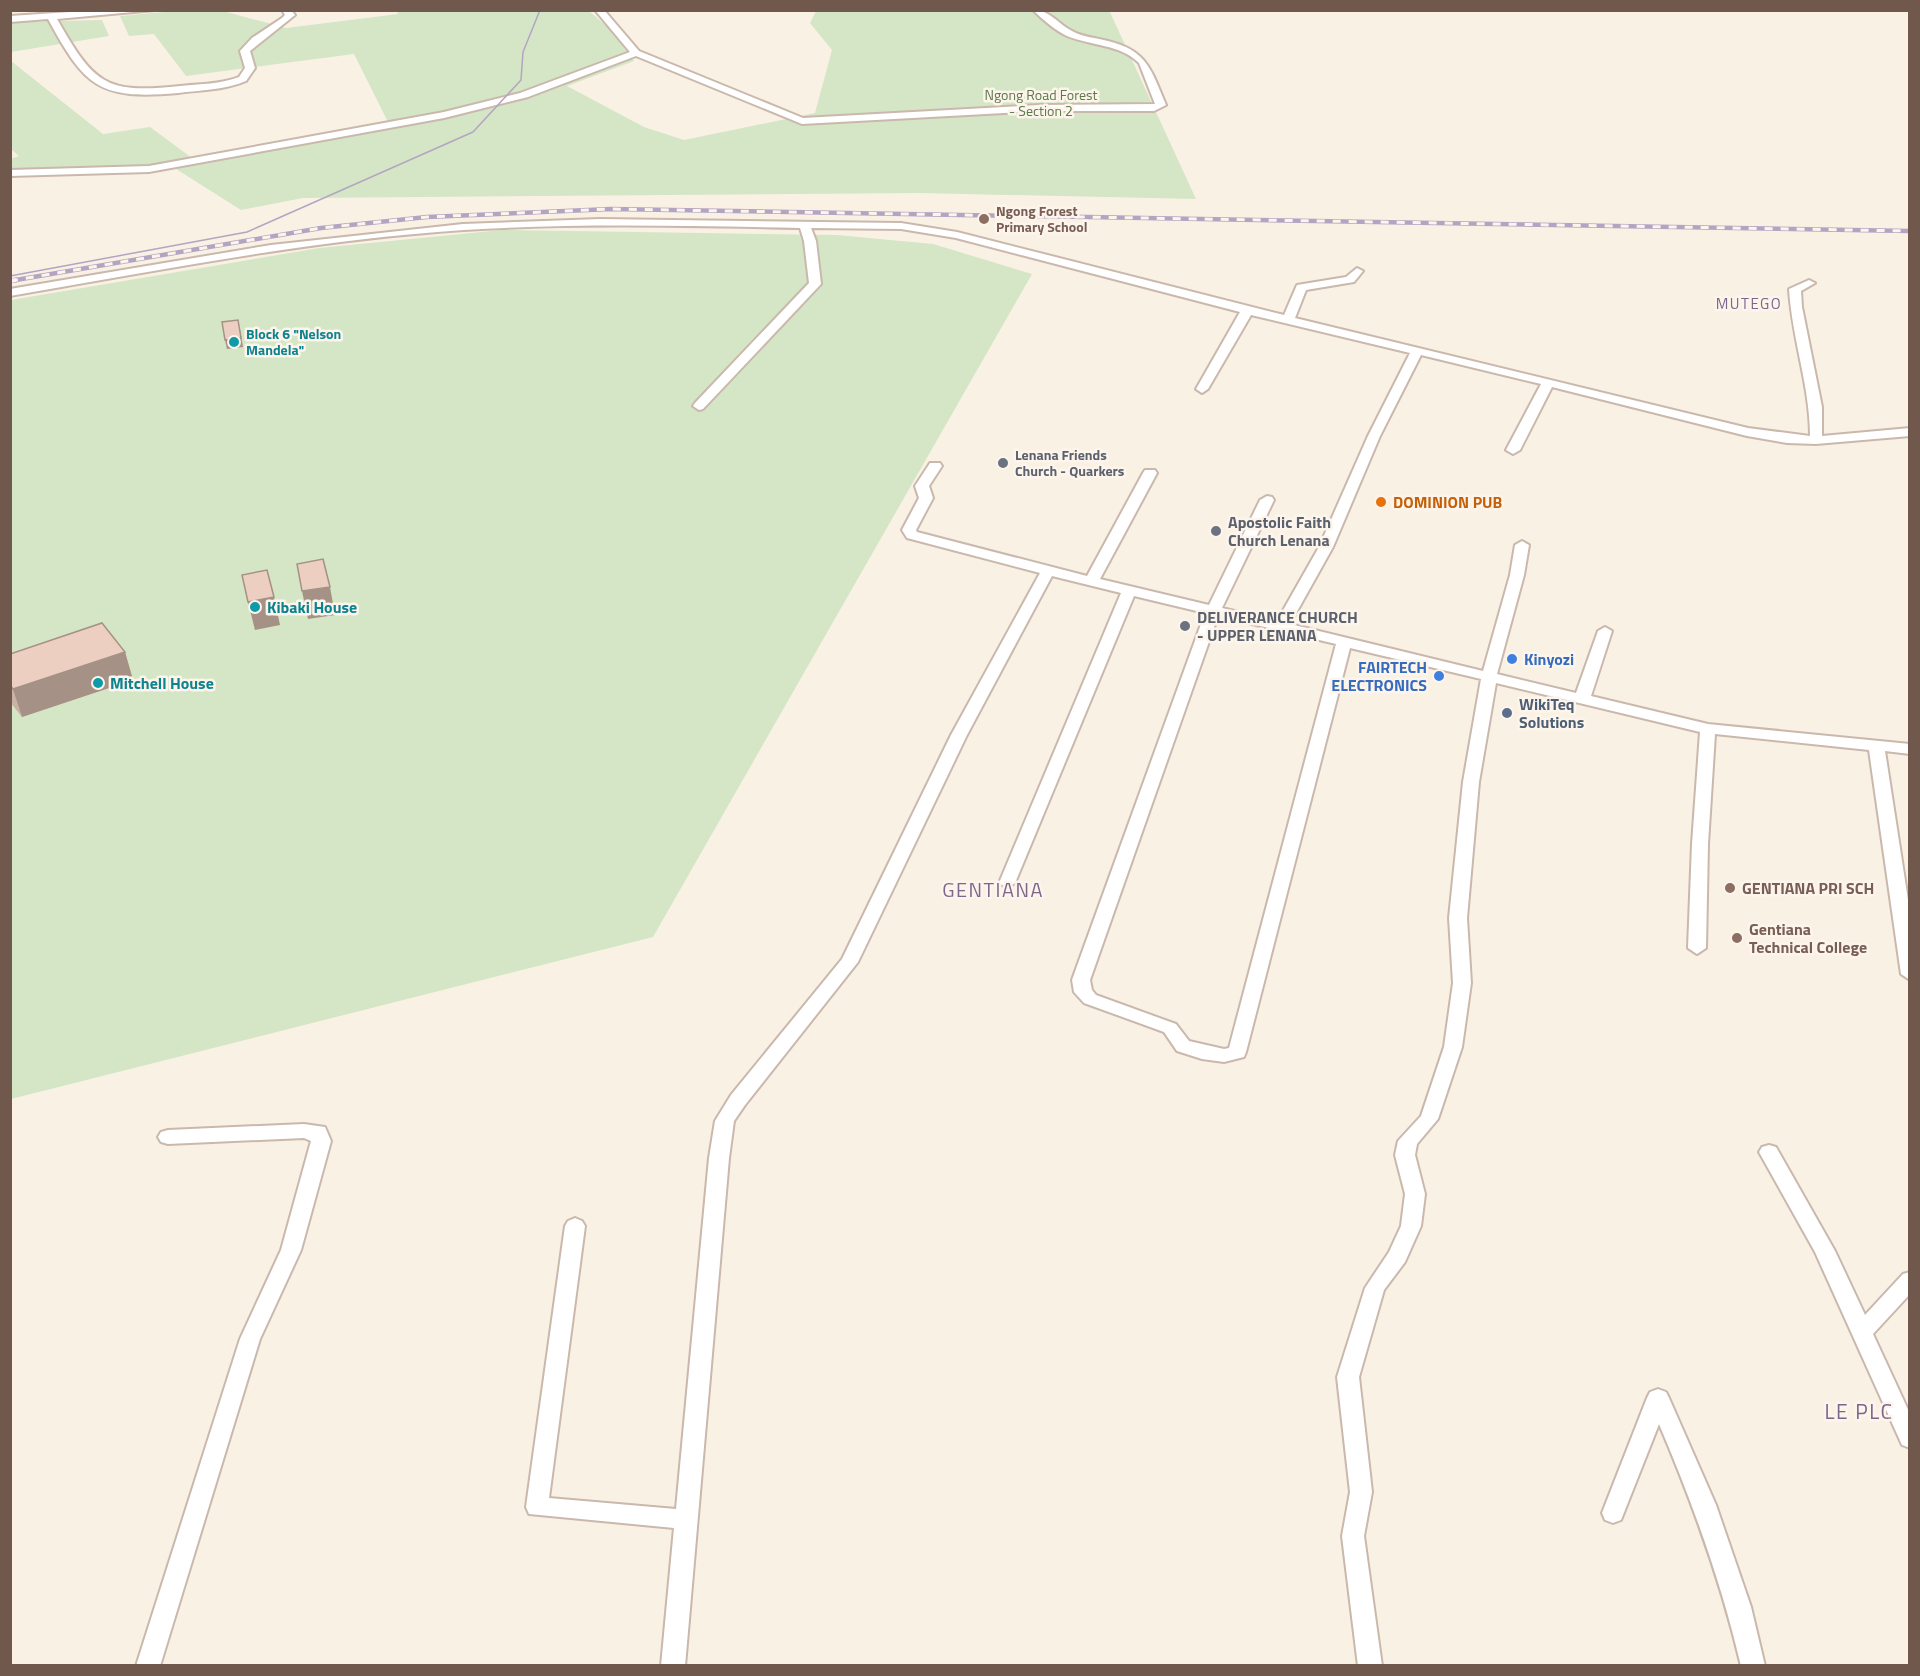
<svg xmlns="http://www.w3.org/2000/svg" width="1920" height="1676" viewBox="0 0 1920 1676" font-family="'Titillium Web',sans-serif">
  <rect width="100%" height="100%" fill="#faf1e5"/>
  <g fill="#d4e6c5">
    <polygon points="1109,10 1196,199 920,193 303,198 241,210 173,167 54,167 11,171 10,159 19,156 11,149 11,61 103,134 150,127 192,158 390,126 354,54 186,76 154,34 129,36 120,16 175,11 223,11 286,28 398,14 397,11 589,11 609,28 634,61 567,86 644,127 684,140 815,113 832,50 810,23 816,11"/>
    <polygon points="102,20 109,36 11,52 11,22"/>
    <polygon points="502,230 837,235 933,244 1032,274 653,937 11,1099 11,300 319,248"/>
  </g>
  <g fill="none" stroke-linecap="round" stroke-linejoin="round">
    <defs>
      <g id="street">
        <path d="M100,10h55l-98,9c37,65 48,75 123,67 20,-2 41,-2 59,-9l6,-9 -5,-17 12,-13 30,-20 3,-3 -3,-5h9l4,5 -45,36 5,17 -9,13c-21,9 -45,9 -68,12 -79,7 -93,-6 -130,-74l-38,3v-6z"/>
        <path d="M595,10h9l35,41 164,67 237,-13 115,-1 -16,-41c-19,-19 -48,-17 -72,-27 -11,-5 -25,-17 -34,-26 17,0 25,14 39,21 10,6 25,7 36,10 40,10 43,29 58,64l-12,6h-114l-238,13 -166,-68 -108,41 -84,21 -295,54 -139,4v-6l139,-4 295,-54 76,-19 110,-41z"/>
        <path d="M600,219l301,4 56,9 327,83 13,-30 49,-8 11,-9 6,3 -9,11 -48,8 -11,28 453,110 62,8c0,-50 -18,-97 -21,-147l20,-9 6,3 -14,8 1,16 20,100v29l88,-8v8l-94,8 -29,-1 -40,-7 -195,-49 -32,63 -7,4 -7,-4 35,-66 -120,-29 -41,81 -47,111 -43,77 193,47 27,-96 5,-30 7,-4 7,4 -5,30 -27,99 79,19 22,-62 7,-4 7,4 -21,65 117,28 202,20v10l-25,-3 25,162v67l-9,-6 -32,-224 -154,-16 -7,110 -2,104 -9,6 -9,-6 4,-104 8,-112 -204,-49 -17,99 -12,136 4,65 -9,64 -24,72 -21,25 -2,11 10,39 -4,32 -16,36 -21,28 -25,87 13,115 -8,44 18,130h-24l-16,-130 8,-44 -13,-115 28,-89 24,-36 12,-26 4,-32 -10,-39 3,-14 23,-25 23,-69 9,-64 -4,-65 14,-136 18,-103 -131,-31 -104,404 -2,5 -20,5 -22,-3 -25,-8 -13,-19 -80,-29 -10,-11 -2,-12 133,-367 -71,-17 -119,287 -8,5 -8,-5 122,-290 -69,-17 -85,159 -109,227 -113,143 -11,16 -5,37 -44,508h-24l13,-138 -145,-14 -3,-7 39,-281 3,-5 7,-3 7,3 3,5 -36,272 127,11 33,-351 6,-37 16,-26 111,-136 109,-224 89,-162 -133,-35 -5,-8 17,-32 -4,-12 15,-23h10l2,3 -13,20 4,12 -17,32 1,2 170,44 56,-103 2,-3h10l2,3 -57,106 109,26 51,-105 7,-4 5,1 2,3 -52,108 55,13 42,-74 49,-111 42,-83 -159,-38 -43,74 -6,4 -6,-4 44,-77 -284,-74 -55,-9 -90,-1 5,13 5,43 -118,125 -4,1 -6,-4 2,-3 114,-120 -5,-42 -4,-13c-112,-2 -224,-5 -336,2 -152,10 -303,40 -454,66v-7l261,-44 192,-21zM1218,616l118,28 -107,404 -5,1 -35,-8 -13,-17 -80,-29 -4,-5 -2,-10z"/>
        <polygon points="304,1124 325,1127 331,1141 301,1250 260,1339 160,1666 136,1666 240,1339 281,1250 311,1141 304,1138 168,1144 161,1142 158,1137 161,1132 168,1130"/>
        <polygon points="1769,1145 1776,1147 1835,1251 1865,1315 1903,1274 1910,1272 1910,1294 1873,1334 1910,1414 1910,1448 1902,1445 1815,1252 1759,1152 1762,1147"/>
        <path d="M1658,1389l8,3 3,6 47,107 35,102 14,59h-24c-20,-85 -48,-162 -82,-242l-38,96 -8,3 -8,-3 -3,-7 45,-115 3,-6z"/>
      </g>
    </defs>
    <use href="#street" stroke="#cab8ad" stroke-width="4"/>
    <use href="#street" fill="#fff" fill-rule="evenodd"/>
    <polyline stroke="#b3a5c2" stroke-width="1.5" points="10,276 247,232 473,132 521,80 523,52 540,10"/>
    <defs>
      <polyline id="rail-far1" points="10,281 321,228 427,217 611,209 1910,231"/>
      <polyline id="rail" points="10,281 16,280"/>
    </defs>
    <use href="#rail-far1" stroke="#b3a5c2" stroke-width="4.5"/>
    <use href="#rail" stroke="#b3a5c2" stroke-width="5"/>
    <use href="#rail-far1" stroke="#fdf5eb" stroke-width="3" stroke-dasharray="8" stroke-linecap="butt"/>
    <use href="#rail" stroke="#fdf5eb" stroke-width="4" stroke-dasharray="10" stroke-linecap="butt"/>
  </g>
  <polygon fill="#cbb2a5" points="125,652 133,680 22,717 10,702 10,654"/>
  <g fill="#a59186">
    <polygon points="240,329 243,347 227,349 225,340"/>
    <polygon points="330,587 335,615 308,619 302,591"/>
    <polygon points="274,597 280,625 255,630 248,602"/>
    <polygon points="125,652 133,680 22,717 13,689"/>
  </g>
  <g fill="#eccfc0" stroke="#a59186" stroke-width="1.5">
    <polygon points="238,320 241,338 225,340 222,322"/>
    <polygon points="323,559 330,587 302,591 297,564"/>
    <polygon points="267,570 274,597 248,602 242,575"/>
    <polygon points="102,623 125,652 13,689 10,685 10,654"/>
  </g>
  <g fill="#8d6e63" stroke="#fdf5eb" stroke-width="2">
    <circle cx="984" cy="219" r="6"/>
    <circle cx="1730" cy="888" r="6"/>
    <circle cx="1737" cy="938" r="6"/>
  </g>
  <g fill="#0f9aa8" stroke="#fdf5eb" stroke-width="2">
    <circle cx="234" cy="342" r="6"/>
    <circle cx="255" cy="607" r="6"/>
    <circle cx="98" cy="683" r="6"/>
  </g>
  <g fill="#6b7280" stroke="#fdf5eb" stroke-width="2">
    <circle cx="1003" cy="463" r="6"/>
    <circle cx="1216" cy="531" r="6"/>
    <circle cx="1185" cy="626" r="6"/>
  </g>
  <circle fill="#e8710a" stroke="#fdf5eb" stroke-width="2" cx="1381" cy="502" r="6"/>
  <g fill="#3f7fe0" stroke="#fdf5eb" stroke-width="2">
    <circle cx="1512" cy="659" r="6"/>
    <circle cx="1439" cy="676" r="6"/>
  </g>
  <circle fill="#5c6f8a" stroke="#fdf5eb" stroke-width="2" cx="1507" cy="713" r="6"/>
  <g text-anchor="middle" stroke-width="5" stroke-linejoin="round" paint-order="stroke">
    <g font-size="14" fill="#5a7a49" stroke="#fdf5eb">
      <text x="1041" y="100">Ngong Road Forest<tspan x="1041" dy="16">- Section 2</tspan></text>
    </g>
    <g font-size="14" font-weight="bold" fill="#785e54" stroke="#fdf5eb" text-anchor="start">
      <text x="996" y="216">Ngong Forest<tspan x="996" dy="16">Primary School</tspan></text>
    </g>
    <g font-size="14" font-weight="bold" fill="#0d838f" stroke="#fdf5eb" text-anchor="start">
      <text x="246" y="339">Block 6 "Nelson<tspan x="246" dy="16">Mandela"</tspan></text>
    </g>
    <g font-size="14" font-weight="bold" fill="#5b616d" stroke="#fdf5eb" text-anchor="start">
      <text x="1015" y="460">Lenana Friends<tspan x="1015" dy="16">Church - Quarkers</tspan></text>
    </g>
    <g font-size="15" letter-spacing="1.5" fill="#7d658c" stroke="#fdf5eb">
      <text x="1749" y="309">MUTEGO</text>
    </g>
    <g font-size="16" font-weight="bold" fill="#c56008" stroke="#fdf5eb" text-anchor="start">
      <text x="1393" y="508">DOMINION PUB</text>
    </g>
    <g font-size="16" font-weight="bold" fill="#5b616d" stroke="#fdf5eb" text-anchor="start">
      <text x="1228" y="528">Apostolic Faith<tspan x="1228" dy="18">Church Lenana</tspan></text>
      <text x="1197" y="623">DELIVERANCE CHURCH<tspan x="1197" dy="18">- UPPER LENANA</tspan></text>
    </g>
    <g font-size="16" font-weight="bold" fill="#0d838f" stroke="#fdf5eb" text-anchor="start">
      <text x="267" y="613">Kibaki House</text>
      <text x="110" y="689">Mitchell House</text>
    </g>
    <g font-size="16" font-weight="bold" fill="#366cbe" stroke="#fdf5eb" text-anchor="start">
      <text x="1524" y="665">Kinyozi</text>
      <text x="1427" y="673" text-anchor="end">FAIRTECH<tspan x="1427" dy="18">ELECTRONICS</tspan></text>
    </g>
    <g font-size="16" font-weight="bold" fill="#4e5e75" stroke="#fdf5eb" text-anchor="start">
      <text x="1519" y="710">WikiTeq<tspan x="1519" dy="18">Solutions</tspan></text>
    </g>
    <g font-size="16" font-weight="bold" fill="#785e54" stroke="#fdf5eb" text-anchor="start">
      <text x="1742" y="894">GENTIANA PRI SCH</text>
      <text x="1749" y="935">Gentiana<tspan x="1749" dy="18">Technical College</tspan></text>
    </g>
    <g font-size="20" letter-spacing="1.5" fill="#7d658c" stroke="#fdf5eb">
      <text x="993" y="897">GENTIANA</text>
    </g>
    <g font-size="21" letter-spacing="1.5" fill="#7d658c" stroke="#fdf5eb">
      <text x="1859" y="1419">LE PLC</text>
    </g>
  </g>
  <rect width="1920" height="1676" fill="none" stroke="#70584d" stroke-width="24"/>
</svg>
